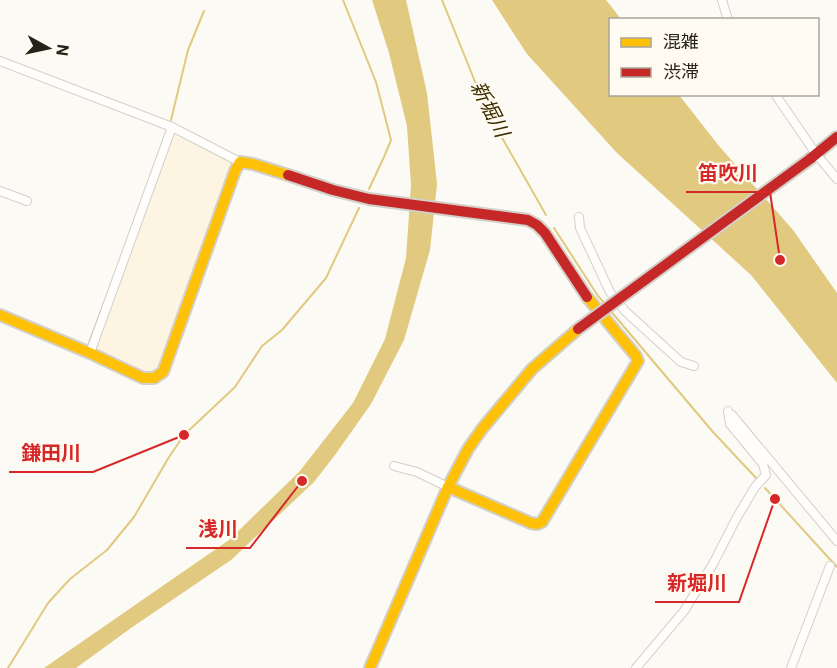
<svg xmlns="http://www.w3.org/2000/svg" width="837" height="668" viewBox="0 0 837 668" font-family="Roboto,'Noto Sans JP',sans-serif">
  <rect width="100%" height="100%" fill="#fcfaf4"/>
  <polygon fill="#fdf5e1" points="175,135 233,163 158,369 148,374 95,350"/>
  <g fill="#e1c980">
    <polygon points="372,0 406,0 427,93 437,184 430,250 404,340 371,404 335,455 314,482 231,560 131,628 76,668 44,668 229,540 299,472 353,403 385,339 406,258 411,185 407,126 389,53"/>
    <polygon points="492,0 606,0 621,19 610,20 610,94 679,95 719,146 793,230 837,293 837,383 751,275 617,153 527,54"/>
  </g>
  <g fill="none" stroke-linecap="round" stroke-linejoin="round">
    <g stroke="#e1c980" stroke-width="2">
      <polyline points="343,0 376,82 391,140 384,157 369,189"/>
      <polyline points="442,0 478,89 497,129 546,215"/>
      <polyline points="171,120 188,50 204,11"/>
      <polyline points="554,228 598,296 606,305"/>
      <polyline points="609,309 713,432 757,479"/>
      <polyline points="87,348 118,266"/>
      <polyline points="765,488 837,567"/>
      <polyline points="8,668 48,603 70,579 107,550 134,517 169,457 184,435 235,387 262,346 282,330 326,278 359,208"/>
    </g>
    <defs>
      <g id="street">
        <polyline points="722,0 728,20"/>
        <polyline points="0,61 172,127 240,162"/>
        <polyline points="775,94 816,154 837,179"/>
        <polyline points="0,191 27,201"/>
        <polyline points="579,217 580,228 610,292 625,311 681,362 694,366"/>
        <polyline points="90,353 172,127"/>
        <polyline points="732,415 837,541"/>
        <polyline points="394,466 417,472 448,487"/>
        <polyline points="636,668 684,611 713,564 736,519 755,487 766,475 763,464 730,424 728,411"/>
        <polyline points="791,668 830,566"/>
      </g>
      <g id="slow">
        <polyline points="0,315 90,353 143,378 154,378 163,372 235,171 240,162 253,164 288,175"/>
        <polyline points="448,487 531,523 537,524 542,522 638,361 636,356 587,297"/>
        <polyline points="370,668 448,487 468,449 482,429 532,369 578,329"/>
      </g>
      <g id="jam">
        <polyline points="810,159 837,137"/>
        <polyline points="288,175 333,190 369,199 528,220 537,225 545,233 587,297"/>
      </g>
    </defs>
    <use href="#street" stroke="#d3d0c9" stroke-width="10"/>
    <use href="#slow" stroke="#d3d0c9" stroke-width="14"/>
    <use href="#jam" stroke="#d3d0c9" stroke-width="14"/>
    <use href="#street" stroke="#fffefd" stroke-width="8"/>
    <use href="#slow" stroke="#ffc107" stroke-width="10"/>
    <use href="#jam" stroke="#c62828" stroke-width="10"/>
    <defs>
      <polyline id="jam-bridge" points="578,329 810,159"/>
    </defs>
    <use href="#jam-bridge" stroke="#d3d0c9" stroke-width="14" stroke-linecap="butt"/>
    <use href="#jam-bridge" stroke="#c62828" stroke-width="10"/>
  </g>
  <g text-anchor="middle" stroke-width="4.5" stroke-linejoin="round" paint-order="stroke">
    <g font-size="20" font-style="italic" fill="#3b2d00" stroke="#fffbf1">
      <text transform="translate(490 109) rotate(63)" y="7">新堀川</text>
    </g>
  </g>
  <path fill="none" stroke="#d62828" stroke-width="2" d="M780 260L770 192H686M184 435L93 472H9M302 481L250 548H186M775 499L739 602H655"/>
  <g fill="#d62828" stroke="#fffbf1" stroke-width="2">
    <circle cx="780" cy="260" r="6"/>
    <circle cx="184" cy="435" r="6"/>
    <circle cx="302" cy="481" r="6"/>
    <circle cx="775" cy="499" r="6"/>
  </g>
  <g font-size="20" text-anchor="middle" font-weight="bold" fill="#d62828" stroke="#fffbf1" stroke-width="4.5" stroke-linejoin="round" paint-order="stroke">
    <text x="728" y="180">笛吹川</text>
    <text x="51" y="460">鎌田川</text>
    <text x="218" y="536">浅川</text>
    <text x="697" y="590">新堀川</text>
  </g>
  <rect x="609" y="18" width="210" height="78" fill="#fffbf1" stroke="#a8a59b" stroke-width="1.5"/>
  <rect x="621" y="38" width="30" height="9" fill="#ffc107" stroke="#a8a59b" stroke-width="1.5"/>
  <text x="663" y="48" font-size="18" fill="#26231a">混雑</text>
  <rect x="621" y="68" width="30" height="9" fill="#c62828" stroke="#a8a59b" stroke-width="1.5"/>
  <text x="663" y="78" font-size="18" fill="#26231a">渋滞</text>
  <g transform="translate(48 48) rotate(98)" stroke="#fffbf1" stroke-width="4.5" paint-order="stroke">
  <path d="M0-4.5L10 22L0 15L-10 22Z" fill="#26231a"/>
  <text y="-9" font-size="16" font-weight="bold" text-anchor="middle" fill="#26231a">N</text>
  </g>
</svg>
